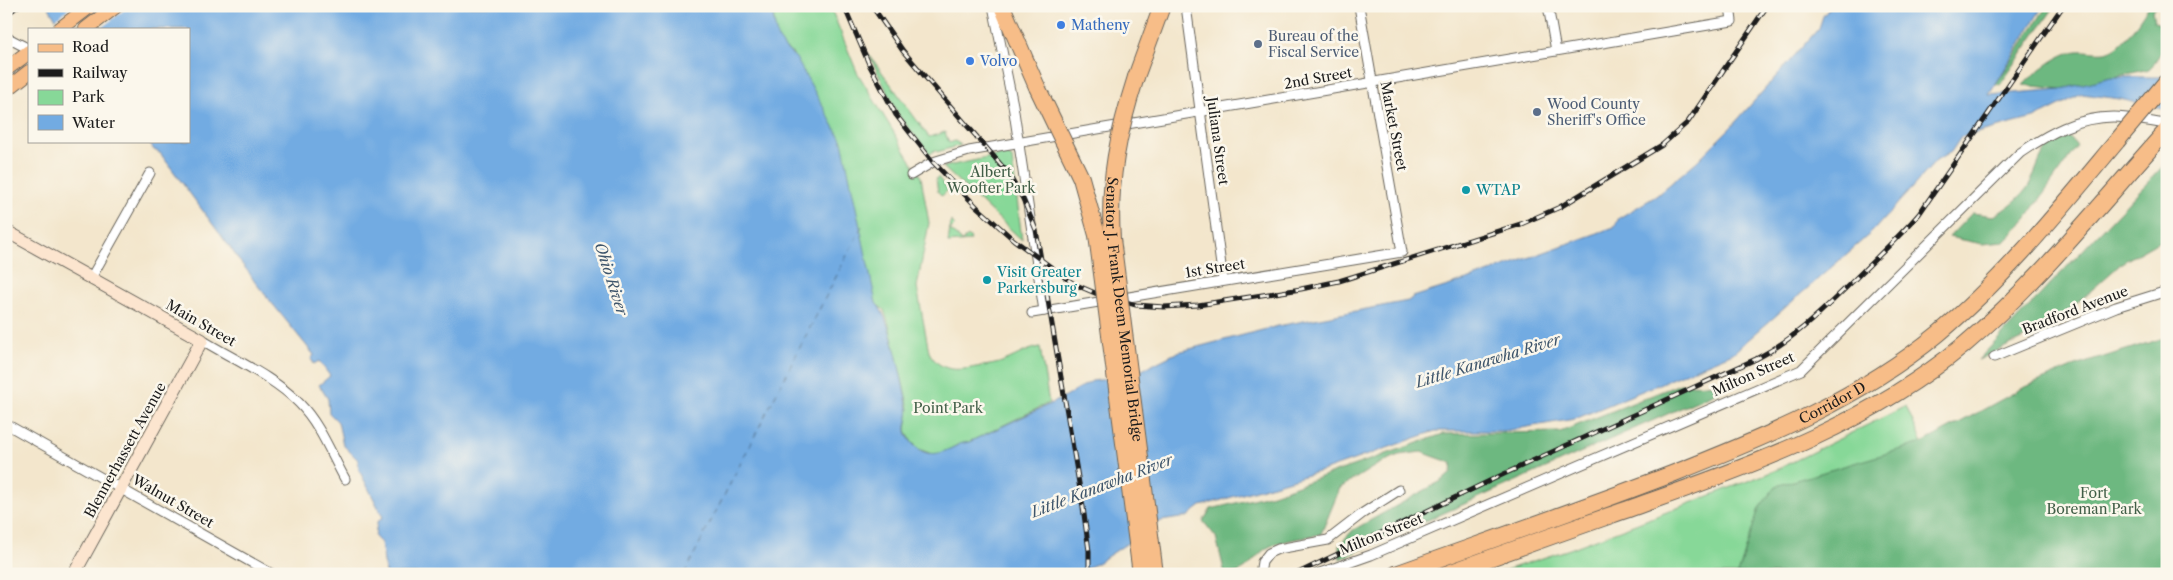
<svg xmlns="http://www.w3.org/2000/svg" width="2173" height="580" viewBox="0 0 2173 580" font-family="'Libre Caslon Text',serif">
  <rect width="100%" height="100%" fill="#fbf7ec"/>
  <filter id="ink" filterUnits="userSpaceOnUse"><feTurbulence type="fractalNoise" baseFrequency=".02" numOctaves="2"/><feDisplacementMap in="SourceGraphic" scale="10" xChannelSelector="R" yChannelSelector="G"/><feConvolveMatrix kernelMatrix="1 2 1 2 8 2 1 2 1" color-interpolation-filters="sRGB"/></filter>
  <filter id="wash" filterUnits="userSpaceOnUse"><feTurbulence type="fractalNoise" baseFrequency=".0096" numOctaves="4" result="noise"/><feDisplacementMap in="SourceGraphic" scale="20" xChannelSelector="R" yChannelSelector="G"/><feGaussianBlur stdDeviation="1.12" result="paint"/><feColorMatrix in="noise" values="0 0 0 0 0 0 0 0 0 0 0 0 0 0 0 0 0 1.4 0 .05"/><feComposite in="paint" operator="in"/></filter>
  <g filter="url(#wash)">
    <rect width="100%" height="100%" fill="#f3e6cc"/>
    <g fill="#87d898" stroke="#527a5a">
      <path d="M771,6h59l27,66 64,105 8,46 -12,64 12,65c11,20 27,19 47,15 7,-1 16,-2 23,-4 15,-5 25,-13 41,-16l9,56 -80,39 -10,2 -16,9 -11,1 -13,-5 -8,-8 -5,-11 3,-21 -20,-84 -5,-15 -8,-6 -83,-250c-25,-16 -15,-27 -22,-48z"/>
      <polygon points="868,53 929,137 945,132 949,143 955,141 961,145 937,152 935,150 930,154 899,116"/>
      <polygon points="1006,154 1012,158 1022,240 943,167"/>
      <polygon points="938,177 948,190 942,196 938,192 936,179"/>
      <polygon points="951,221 955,225 950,230 962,241 968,236 971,239 970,241 948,243"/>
      <polygon points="1906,406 1935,473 2167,574 1494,574 1570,549 1774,471"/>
    </g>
    <g fill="#6db880" stroke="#446a4e">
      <polygon points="2047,6 2055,6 2000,85 1996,84"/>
      <path d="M2149,6h8l-5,4 2,12 13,4c0,17 -5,31 -18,43l-87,20 -39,-4c12,-12 37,-33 55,-34 15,-1 26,6 40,-5 11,-8 23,-29 31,-40z"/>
      <path d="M2069,137l8,9 -51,73 -22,23 -22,2 -33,-7 23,-24 22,3c13,-8 27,-18 35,-31 12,-22 11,-43 40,-48z"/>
      <polygon points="2167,162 2167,237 2123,262 2055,323 1978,360"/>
      <polygon points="2167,337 2167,377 2156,377 2157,387 2167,392 2167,574 1738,574 1759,508 1776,486 1922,443 2021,389 2072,367"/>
      <path d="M1680,384l53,1 -393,174 -1,-14 14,-15 90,-50 8,-7 1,-10 -31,-11 -22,3 -22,10 -37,23 -19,46c-13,3 -43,7 -54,14 -17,11 -17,26 -42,26l-9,-37 -13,-16 8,-12 62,-15 170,-60 117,-2z"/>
    </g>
    <path fill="#72abe2" stroke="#47647f" d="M48,6h723l6,31 8,11 11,10 46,83 34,162c16,16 26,81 32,105 2,7 -3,15 -2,23 1,5 4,9 7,13 15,16 29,9 45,1 3,-2 7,-2 11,-3l94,-44 29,-17 15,-2 35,-9 36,-18 100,-26 130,-25 5,-4 60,-19 141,-51 5,-9 37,-22 40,-34 36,-36 87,-98 4,-12 8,-10h212l-54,89 73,-6 49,-12h56v33l-47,-11 -38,-5 -48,24 -73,19 -10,15 -15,9 -64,71 -139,121 -158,66 -71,12h-69l-107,38 -127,37 -14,11 -26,4 -62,41 -22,12h-691l-5,-31 -6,-6 2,-15 6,-5 -24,-47 -1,-10 -15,-15 -5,-23 -9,-9 -1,-14 -9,-14 11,-9 -11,-15 -5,3 -3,-5 3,-4 -60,-74c-5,-11 -14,-17 -20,-28l-74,-100 -6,-3 -6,-9h41v-112h-127z"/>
    <polygon fill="#f3e6cc" points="72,6 129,6 100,29 59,29 54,20"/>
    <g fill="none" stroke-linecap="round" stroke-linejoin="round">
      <polyline stroke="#3e556b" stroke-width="1" stroke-dasharray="6 5" stroke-linecap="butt" points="684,574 862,226"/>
    </g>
  </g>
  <g filter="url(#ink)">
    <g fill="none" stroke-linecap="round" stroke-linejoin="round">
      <defs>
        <g id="street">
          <polyline points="993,6 1013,105 1044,311"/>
          <polyline points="1186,6 1223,280"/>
          <polyline points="1548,6 1556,51"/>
          <polyline points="6,37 29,49"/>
          <polyline points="911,175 933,162 969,151 1732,21 1730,6"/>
          <polyline points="91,278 150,173"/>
          <polyline points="1032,313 1402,252 1359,6"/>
          <path d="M202,340c31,19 73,38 97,63 21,21 32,51 46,76"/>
          <polyline points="1994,357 2116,307 2167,291"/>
          <polyline points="6,424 272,574"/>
          <polyline points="1260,574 1262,562 1269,553 1278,549 1328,540 1363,513 1399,490"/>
          <path d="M1317,574l54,-19 430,-185 219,-217c28,-19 57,-36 93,-36 17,0 36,5 54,7"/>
        </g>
        <polyline id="secondary" points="6,231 202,340 74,574"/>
        <g id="primary">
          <polyline points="60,29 90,6"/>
          <polyline points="86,29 116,6"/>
          <polyline points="6,69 29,52"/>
          <polyline points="6,90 29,72"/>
        </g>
        <g id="highway">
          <polyline points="1002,6 1037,87"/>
          <polyline points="1136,77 1162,6"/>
          <path id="s1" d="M1396,574c92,-33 185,-65 276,-100 94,-37 187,-75 266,-140 67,-56 123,-126 179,-193"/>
          <path d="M1446,574c68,-25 137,-49 205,-73 111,-39 221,-80 313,-156 76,-64 137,-142 203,-215"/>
        </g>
      </defs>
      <use href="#street" stroke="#67635a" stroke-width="11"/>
      <use href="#secondary" stroke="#67635a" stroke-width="14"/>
      <use href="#primary" stroke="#67635a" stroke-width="16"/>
      <use href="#highway" stroke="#67635a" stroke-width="18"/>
      <use href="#street" stroke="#fff" stroke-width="9"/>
      <use href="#secondary" stroke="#fce5cf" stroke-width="12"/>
      <use href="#primary" stroke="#f7bd88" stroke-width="14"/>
      <use href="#highway" stroke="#f7bd88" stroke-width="16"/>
      <defs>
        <g id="rail">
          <polyline points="844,6 869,64 896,115 933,162 977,207 1014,240 1074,284 1095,293 1136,305 1164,307 1198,305 1301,289 1339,281 1521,224 1560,207 1662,145 1688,122 1767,6"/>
          <polyline points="872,6 903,51 1007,172 1023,199 1036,230 1083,507 1089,551 1089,574"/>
          <polyline points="6,15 18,6"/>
          <path d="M1296,574l208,-100 252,-115c39,-20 67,-49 98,-79 22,-22 45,-43 65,-66l144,-208"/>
        </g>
      </defs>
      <use href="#rail" stroke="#1c1c1c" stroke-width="5"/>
      <use href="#rail" stroke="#fbf7ec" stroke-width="3" stroke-dasharray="9" stroke-linecap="butt"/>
      <defs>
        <g id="highway-bridge">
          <path id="s2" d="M1136,77c-18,56 -28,104 -24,162l43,335"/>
          <polyline points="1037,87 1081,178 1097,235 1141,574"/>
          <polyline points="2117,141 2167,81"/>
        </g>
      </defs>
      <use href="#highway-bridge" stroke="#67635a" stroke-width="18" stroke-linecap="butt"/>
      <use href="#highway-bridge" stroke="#f7bd88" stroke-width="16"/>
    </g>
  </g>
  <g fill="#3f7fe0" stroke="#fbf7ec" stroke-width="2">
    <circle cx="1061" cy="25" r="5"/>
    <circle cx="970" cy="61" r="5"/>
  </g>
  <g fill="#5c6f8a" stroke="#fbf7ec" stroke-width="2">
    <circle cx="1258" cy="44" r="5"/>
    <circle cx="1537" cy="112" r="5"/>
  </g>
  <g fill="#0f9aa8" stroke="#fbf7ec" stroke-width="2">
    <circle cx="1466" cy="190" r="5"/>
    <circle cx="987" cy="280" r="5"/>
  </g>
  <g text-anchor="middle" stroke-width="5" stroke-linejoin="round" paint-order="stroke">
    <g font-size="14" fill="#366cbe" stroke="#fbf7ec" text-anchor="start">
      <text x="1071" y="30">Matheny</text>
      <text x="980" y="66">Volvo</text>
    </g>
    <g font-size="14" fill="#4e5e75" stroke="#fbf7ec" text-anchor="start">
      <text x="1268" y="41">Bureau of the<tspan x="1268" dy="16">Fiscal Service</tspan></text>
      <text x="1547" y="109">Wood County<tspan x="1547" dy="16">Sheriff's Office</tspan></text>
    </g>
    <g font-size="14" fill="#1c1c1c" stroke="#fbf7ec">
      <text transform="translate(1318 78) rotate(-10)" y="5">2nd Street</text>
      <text transform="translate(1394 126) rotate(79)" y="5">Market Street</text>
      <text transform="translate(1218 141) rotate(82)" y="5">Juliana Street</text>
      <text transform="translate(1215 268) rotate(-9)" y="5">1st Street</text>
      <text dy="5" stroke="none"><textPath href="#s2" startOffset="236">Senator J. Frank Deem Memorial Bridge</textPath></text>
      <text transform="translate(2075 310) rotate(-21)" y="5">Bradford Avenue</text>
      <text transform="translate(201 323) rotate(30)" y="5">Main Street</text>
      <text transform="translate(1753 374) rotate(-24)" y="5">Milton Street</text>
      <text dy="5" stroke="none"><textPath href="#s1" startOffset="469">Corridor D</textPath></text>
      <text transform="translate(125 450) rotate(-61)" y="5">Blennerhassett Avenue</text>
      <text transform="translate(173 501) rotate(30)" y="5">Walnut Street</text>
      <text transform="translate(1381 534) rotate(-22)" y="5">Milton Street</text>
    </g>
    <g font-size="14" fill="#415e47" stroke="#fbf7ec">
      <text x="991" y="177">Albert<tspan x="991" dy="16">Woofter Park</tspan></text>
      <text x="948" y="413">Point Park</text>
      <text x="2094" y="498">Fort<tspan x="2094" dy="16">Boreman Park</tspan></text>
    </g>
    <g font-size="14" fill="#0d838f" stroke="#fbf7ec" text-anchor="start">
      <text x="1476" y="195">WTAP</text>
      <text x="997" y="277">Visit Greater<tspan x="997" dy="16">Parkersburg</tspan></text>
    </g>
    <g font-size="15" font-style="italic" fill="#3e556b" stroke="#fbf7ec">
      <text transform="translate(611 279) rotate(72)" y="5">Ohio River</text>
      <text transform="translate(1488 361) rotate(-17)" y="5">Little Kanawha River</text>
      <text transform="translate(1102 486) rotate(-21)" y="5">Little Kanawha River</text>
    </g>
  </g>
  <rect width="2173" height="580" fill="none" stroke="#fbf7ec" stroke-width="25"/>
  <rect x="28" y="28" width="162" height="115" fill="#fbf7ec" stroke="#a29f99"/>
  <rect x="38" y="44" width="25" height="8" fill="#f7bd88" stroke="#a29f99"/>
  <text x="72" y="52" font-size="15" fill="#1c1c1c">Road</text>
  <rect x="38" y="69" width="25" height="8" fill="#1c1c1c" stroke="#a29f99"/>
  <text x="72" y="78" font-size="15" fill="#1c1c1c">Railway</text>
  <rect x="38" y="90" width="25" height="15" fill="#87d898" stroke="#a29f99"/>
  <text x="72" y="102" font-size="15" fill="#1c1c1c">Park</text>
  <rect x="38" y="115" width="25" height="15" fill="#72abe2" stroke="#a29f99"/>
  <text x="72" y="128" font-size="15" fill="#1c1c1c">Water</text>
</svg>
